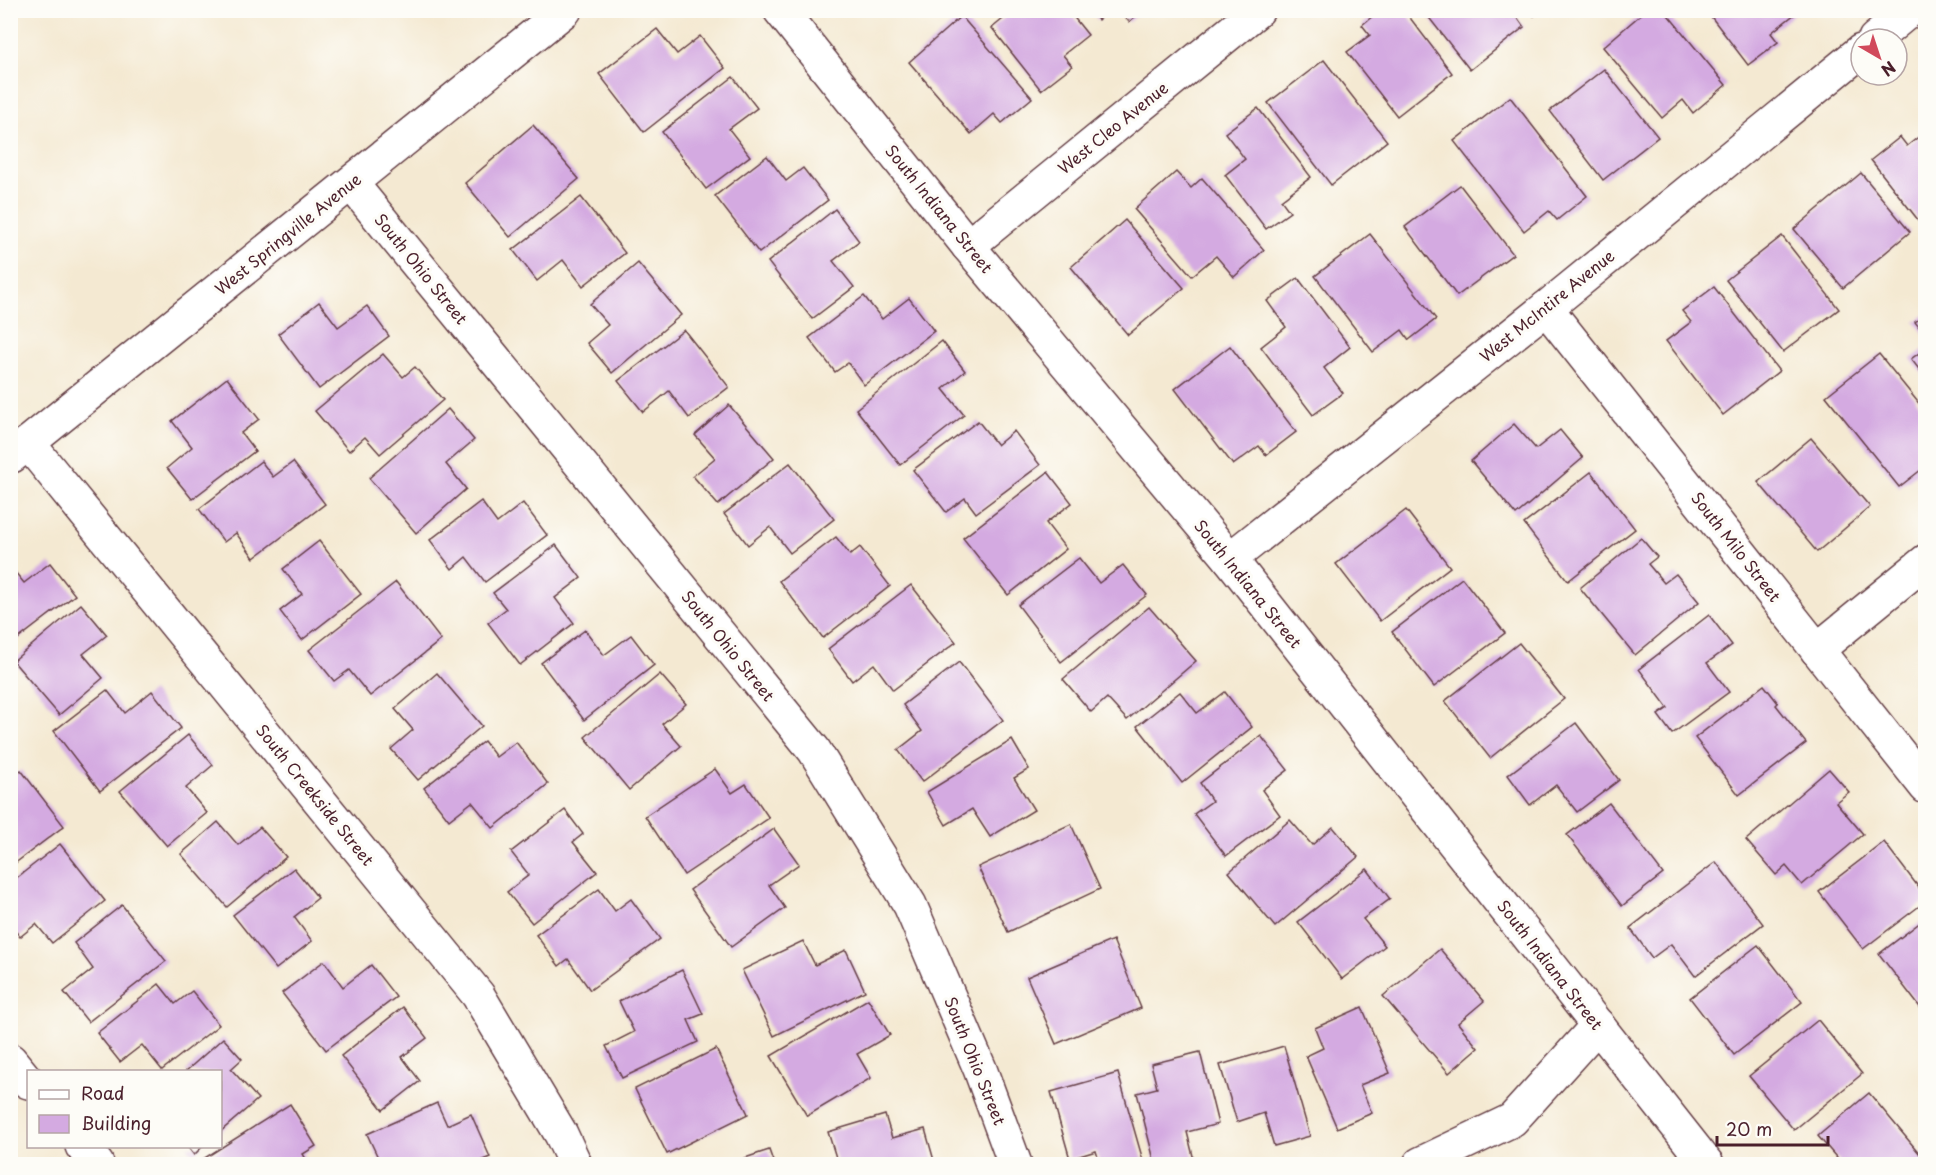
<svg xmlns="http://www.w3.org/2000/svg" width="1936" height="1175" viewBox="0 0 1936 1175" font-family="'Playpen Sans',sans-serif">
  <rect width="100%" height="100%" fill="#fdfcf7"/>
  <filter id="ink" filterUnits="userSpaceOnUse"><feTurbulence type="fractalNoise" baseFrequency=".0167" numOctaves="2"/><feDisplacementMap in="SourceGraphic" scale="12" xChannelSelector="R" yChannelSelector="G"/><feConvolveMatrix kernelMatrix="1 2 1 2 8 2 1 2 1" color-interpolation-filters="sRGB"/></filter>
  <filter id="wash" filterUnits="userSpaceOnUse"><feTurbulence type="fractalNoise" baseFrequency=".008" numOctaves="4" result="noise"/><feDisplacementMap in="SourceGraphic" scale="24" xChannelSelector="R" yChannelSelector="G"/><feGaussianBlur stdDeviation="1.35" result="paint"/><feColorMatrix in="noise" values="0 0 0 0 0 0 0 0 0 0 0 0 0 0 0 0 0 1.4 0 .05"/><feComposite in="paint" operator="in"/></filter>
  <g filter="url(#wash)">
    <rect width="100%" height="100%" fill="#f4e9d2"/>
    <g id="blocks">
      <g fill="#d4aae1">
        <polygon points="1014,10 1068,10 1088,35 1063,55 1072,66 1041,90 992,28"/>
        <polygon points="1090,10 1109,10 1098,20"/>
        <polygon points="1119,10 1143,10 1129,22"/>
        <polygon points="1380,10 1404,10 1452,73 1397,116 1347,52 1370,35 1362,25"/>
        <polygon points="1423,10 1512,10 1524,27 1470,70"/>
        <polygon points="1529,10 1541,10 1534,16"/>
        <polygon points="1646,10 1664,10 1726,85 1693,113 1683,100 1662,118 1603,47"/>
        <polygon points="1706,10 1794,10 1796,13 1771,33 1778,42 1748,65"/>
        <polygon points="961,16 1032,98 1002,123 994,114 971,134 909,62"/>
        <polygon points="657,29 677,54 700,36 725,68 644,132 599,74"/>
        <polygon points="1324,60 1387,141 1331,185 1268,103"/>
        <polygon points="1604,69 1658,137 1603,180 1550,111"/>
        <polygon points="733,77 757,108 729,129 750,156 706,189 662,132"/>
        <polygon points="1510,97 1587,196 1557,220 1549,211 1524,231 1454,141"/>
        <polygon points="1258,108 1311,177 1281,200 1290,212 1266,229 1225,175 1245,159 1225,133"/>
        <polygon points="533,125 579,179 510,237 465,183"/>
        <polygon points="1926,131 1926,230 1871,160 1900,137 1907,146"/>
        <polygon points="767,156 786,181 803,168 828,200 759,253 715,196"/>
        <polygon points="1176,172 1191,188 1202,178 1264,250 1234,277 1216,256 1192,276 1134,209"/>
        <polygon points="1861,173 1910,232 1843,288 1794,229"/>
        <polygon points="1460,185 1513,254 1457,296 1405,227"/>
        <polygon points="581,197 625,253 583,286 563,260 537,281 513,250"/>
        <polygon points="835,209 859,241 833,261 854,287 812,319 768,262"/>
        <polygon points="1125,220 1184,288 1128,335 1071,267"/>
        <polygon points="1370,234 1436,319 1409,340 1402,330 1373,352 1315,276"/>
        <polygon points="1782,236 1839,309 1783,352 1726,280"/>
        <polygon points="638,263 681,315 612,373 587,343 608,325 590,304"/>
        <polygon points="1298,278 1350,347 1324,368 1343,393 1313,415 1261,347 1286,327 1267,301"/>
        <polygon points="1714,287 1779,371 1723,415 1666,341 1691,322 1682,311"/>
        <polygon points="864,296 882,319 909,298 934,331 864,385 848,363 835,372 809,338"/>
        <polygon points="319,302 338,327 367,306 389,336 319,389 278,334"/>
        <polygon points="1926,314 1926,336 1915,322"/>
        <polygon points="684,330 729,387 689,418 669,391 643,412 618,381"/>
        <polygon points="942,341 965,371 943,389 964,415 900,465 856,409"/>
        <polygon points="1230,346 1296,432 1266,455 1259,446 1233,465 1175,389"/>
        <polygon points="1926,348 1926,378 1911,359"/>
        <polygon points="383,354 403,377 415,367 443,400 380,454 365,437 349,451 315,411"/>
        <polygon points="1879,354 1926,412 1926,466 1899,487 1826,396"/>
        <polygon points="227,378 259,419 241,433 255,451 192,499 167,468 192,447 172,421"/>
        <polygon points="729,405 774,458 718,505 693,476 715,458 695,435"/>
        <polygon points="448,409 474,440 446,464 466,489 416,533 369,478"/>
        <polygon points="978,421 997,445 1014,431 1040,465 976,513 965,498 946,512 913,470"/>
        <polygon points="1514,424 1536,449 1560,430 1583,458 1516,515 1471,461"/>
        <polygon points="1811,438 1870,507 1817,552 1758,482"/>
        <polygon points="261,461 273,477 293,462 325,504 254,558 236,533 224,542 199,509"/>
        <polygon points="790,463 834,519 790,553 770,527 748,545 724,514"/>
        <polygon points="1048,472 1072,503 1046,523 1066,549 1008,595 963,538"/>
        <polygon points="1591,472 1635,529 1568,581 1524,524"/>
        <polygon points="481,501 497,523 523,503 547,535 485,582 466,557 452,569 430,540"/>
        <polygon points="1406,510 1450,567 1380,621 1336,564"/>
        <polygon points="836,537 850,555 860,547 890,586 823,638 779,581"/>
        <polygon points="1641,538 1657,557 1648,564 1664,583 1676,574 1699,602 1635,655 1580,588"/>
        <polygon points="319,541 361,594 302,640 280,611 302,594 283,569"/>
        <polygon points="556,545 581,578 555,598 574,623 520,665 488,623 506,609 493,593"/>
        <polygon points="1079,558 1099,583 1123,565 1147,595 1061,662 1018,605"/>
        <polygon points="50,563 75,595 10,645 10,566 24,583"/>
        <polygon points="1462,578 1505,633 1434,687 1392,632"/>
        <polygon points="396,582 441,640 370,696 349,670 334,681 309,650"/>
        <polygon points="911,585 956,642 893,690 874,664 852,681 828,649"/>
        <polygon points="81,604 107,635 83,654 103,678 59,715 13,661"/>
        <polygon points="1149,607 1196,661 1127,720 1107,698 1091,712 1063,679"/>
        <polygon points="1709,615 1732,645 1707,663 1729,692 1672,734 1658,715 1668,708 1639,669"/>
        <polygon points="585,630 604,655 631,635 654,665 584,720 541,663"/>
        <polygon points="1519,643 1564,699 1490,758 1445,701"/>
        <polygon points="959,662 1003,720 922,782 898,750 922,731 903,705"/>
        <polygon points="437,673 482,726 418,780 391,749 413,730 395,709"/>
        <polygon points="660,674 686,704 662,724 681,746 629,790 585,737"/>
        <polygon points="1764,685 1778,703 1776,705 1806,743 1739,795 1695,738"/>
        <polygon points="107,690 125,713 152,691 181,728 100,791 54,731"/>
        <polygon points="1180,692 1197,713 1225,692 1252,727 1182,783 1137,726"/>
        <polygon points="1576,723 1619,780 1577,812 1556,785 1530,805 1508,775"/>
        <polygon points="188,735 213,765 186,788 207,813 167,846 120,791"/>
        <polygon points="1261,736 1288,770 1262,790 1280,815 1226,856 1194,814 1212,801 1200,783"/>
        <polygon points="1012,740 1029,769 1014,778 1034,810 990,837 972,809 946,825 927,792"/>
        <polygon points="484,741 496,757 516,742 548,784 493,828 472,802 449,820 424,788"/>
        <polygon points="715,769 732,793 746,784 769,818 684,875 645,816"/>
        <polygon points="1829,769 1849,792 1836,802 1863,834 1802,885 1786,866 1776,875 1746,840"/>
        <polygon points="21,770 64,826 10,867 10,778"/>
        <polygon points="1609,803 1663,874 1622,906 1567,835"/>
        <polygon points="565,810 583,834 573,842 597,872 532,923 507,892 529,875 511,852"/>
        <polygon points="1290,820 1312,845 1333,827 1358,857 1275,927 1229,872"/>
        <polygon points="218,822 238,845 260,827 286,857 227,907 181,854"/>
        <polygon points="1071,824 1100,889 1008,932 978,867"/>
        <polygon points="774,829 799,864 769,885 785,908 731,947 690,890"/>
        <polygon points="1884,842 1926,897 1926,901 1863,949 1819,892"/>
        <polygon points="60,844 105,901 52,943 36,924 20,937 10,924 10,883"/>
        <polygon points="1716,862 1763,924 1695,976 1671,944 1652,958 1630,928"/>
        <polygon points="294,868 318,898 294,917 312,941 276,969 233,915"/>
        <polygon points="1367,869 1390,899 1363,919 1385,946 1342,979 1298,922"/>
        <polygon points="599,889 615,911 631,899 660,939 590,990 568,959 559,966 536,935"/>
        <polygon points="122,905 166,961 88,1022 64,992 93,969 74,943"/>
        <polygon points="1926,918 1926,1015 1879,954"/>
        <polygon points="1113,940 1141,1008 1056,1044 1027,977"/>
        <polygon points="803,941 815,965 846,950 865,991 774,1036 742,970"/>
        <polygon points="1758,945 1802,1002 1734,1055 1690,998"/>
        <polygon points="1440,949 1484,1001 1458,1023 1478,1048 1449,1073 1383,996"/>
        <polygon points="324,961 343,987 371,965 396,997 326,1050 282,993"/>
        <polygon points="682,970 703,1014 688,1020 698,1042 622,1078 606,1046 634,1032 619,1001"/>
        <polygon points="159,984 175,1004 192,991 219,1025 162,1070 142,1045 120,1062 97,1033"/>
        <polygon points="868,999 890,1035 857,1054 871,1078 807,1116 771,1056"/>
        <polygon points="403,1007 427,1038 402,1057 420,1081 383,1110 341,1056"/>
        <polygon points="1362,1007 1390,1073 1360,1085 1372,1113 1337,1128 1306,1056 1323,1048 1315,1028"/>
        <polygon points="1818,1020 1862,1074 1794,1130 1749,1076"/>
        <polygon points="223,1038 242,1059 231,1069 258,1099 220,1132 220,1072 185,1072"/>
        <polygon points="1284,1046 1310,1136 1274,1146 1264,1113 1237,1122 1220,1065"/>
        <polygon points="716,1049 748,1114 667,1154 635,1089"/>
        <polygon points="1200,1052 1218,1124 1187,1132 1194,1160 1177,1164 1155,1164 1137,1093 1157,1088 1151,1064"/>
        <polygon points="1118,1073 1144,1164 1100,1164 1096,1151 1070,1159 1051,1092"/>
        <polygon points="1869,1093 1925,1160 1920,1164 1842,1164 1818,1136"/>
        <polygon points="437,1103 447,1125 471,1114 490,1157 473,1164 381,1164 367,1134"/>
        <polygon points="290,1104 316,1146 303,1154 309,1164 202,1164 200,1161"/>
        <polygon points="885,1115 892,1138 925,1129 935,1164 838,1164 828,1132"/>
        <polygon points="187,1146 203,1146 194,1155"/>
        <polygon points="769,1150 774,1164 727,1164"/>
      </g>
    </g>
  </g>
  <g filter="url(#ink)">
    <use href="#blocks" fill-opacity="0" stroke="#643d44" stroke-width="1.5"/>
    <g fill="none" stroke-linecap="round" stroke-linejoin="round">
      <defs>
        <g id="minor">
          <polyline points="780,10 968,246 1230,559 1707,1164"/>
          <polyline points="1875,39 1910,10"/>
          <polyline points="351,183 814,750 910,905 980,1069 1015,1164"/>
          <polyline points="968,246 1258,10"/>
          <polyline points="1546,308 1926,787"/>
          <polyline points="28,443 478,995 561,1134 575,1164"/>
          <polyline points="12,456 565,10"/>
          <polyline points="1230,559 1546,308 1861,51"/>
          <polyline points="1817,650 1926,561"/>
          <polyline points="10,1060 28,1082"/>
          <polyline points="82,1146 97,1164"/>
          <polyline points="1420,1164 1512,1120 1598,1025"/>
        </g>
      </defs>
      <use href="#minor" stroke="#643d44" stroke-width="36"/>
      <use href="#minor" stroke="#fff" stroke-width="33"/>
    </g>
  </g>
  <g text-anchor="middle" stroke-width="6" stroke-linejoin="round" paint-order="stroke">
    <g font-size="16" fill="#4a1f2b" stroke="#fdfcf7">
      <text transform="translate(1113 128) rotate(-39)" y="6">West Cleo Avenue</text>
      <text transform="translate(939 209) rotate(51)" y="6">South Indiana Street</text>
      <text transform="translate(288 234) rotate(-39)" y="6">West Springville Avenue</text>
      <text transform="translate(421 269) rotate(51)" y="6">South Ohio Street</text>
      <text transform="translate(1547 306) rotate(-39)" y="6">West McIntire Avenue</text>
      <text transform="translate(1736 547) rotate(52)" y="6">South Milo Street</text>
      <text transform="translate(1248 584) rotate(51)" y="6">South Indiana Street</text>
      <text transform="translate(728 646) rotate(51)" y="6">South Ohio Street</text>
      <text transform="translate(315 795) rotate(51)" y="6">South Creekside Street</text>
      <text transform="translate(1550 965) rotate(52)" y="6">South Indiana Street</text>
      <text transform="translate(975 1061) rotate(68)" y="6">South Ohio Street</text>
    </g>
  </g>
  <rect width="1936" height="1175" fill="none" stroke="#fdfcf7" stroke-width="36"/>
  <rect x="27" y="1070" width="195" height="78" fill="#fdfcf7" stroke="#b5a4a5" stroke-width="1.5"/>
  <rect x="39" y="1090" width="30" height="9" fill="#ffffff" stroke="#b5a4a5" stroke-width="1.5"/>
  <text x="81" y="1100" font-size="18" fill="#4a1f2b">Road</text>
  <rect x="39" y="1115" width="30" height="18" fill="#d4aae1" stroke="#b5a4a5" stroke-width="1.5"/>
  <text x="81" y="1130" font-size="18" fill="#4a1f2b">Building</text>
  <g transform="translate(1879 57) rotate(141)"><circle r="28" fill="#fdfcf7" stroke="#b5a4a5" stroke-width="1.5"/>
  <path d="M0-4.5L10 22L0 15L-10 22Z" fill="#d1495b"/>
  <text y="-9" font-size="16" font-weight="bold" text-anchor="middle" fill="#4a1f2b">N</text>
  </g>
  <path d="M1717 1136v9h111v-9" fill="none" stroke="#4a1f2b" stroke-width="3"/>
  <text x="1726" y="1136" font-size="18" fill="#4a1f2b" stroke="#fdfcf7" stroke-width="4.5" paint-order="stroke">20 m</text>
</svg>
